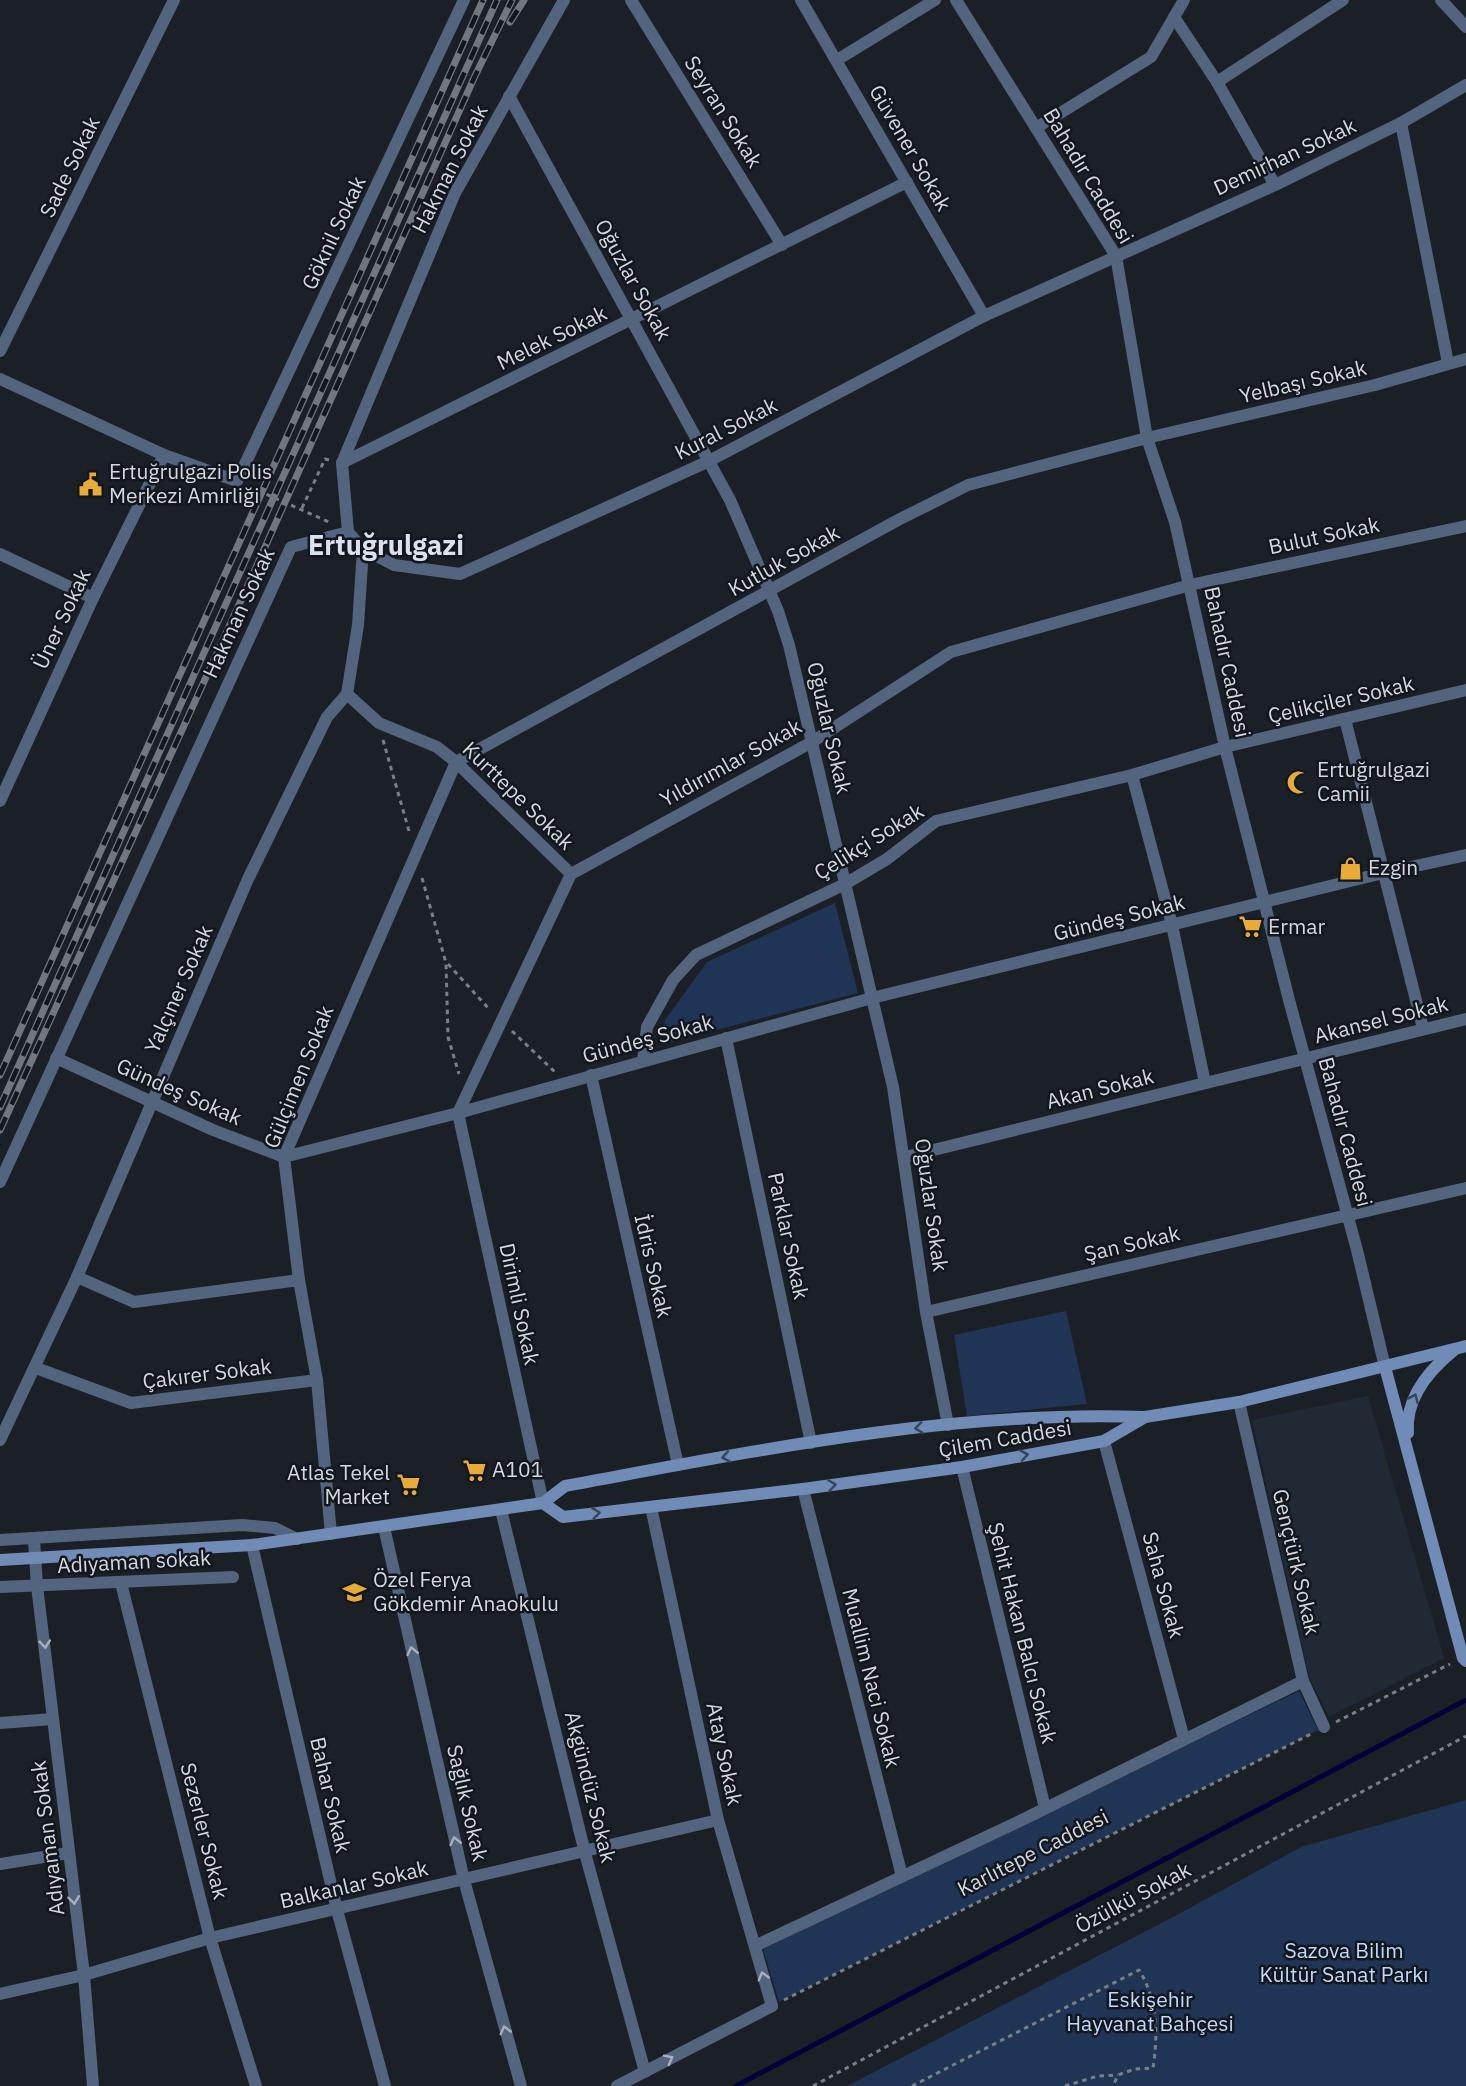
<svg xmlns="http://www.w3.org/2000/svg" width="1466" height="2086" viewBox="0 0 1466 2086" font-family="'IBM Plex Sans',sans-serif">
  <rect width="100%" height="100%" fill="#1b2027"/>
  <polygon fill="#212935" points="1368,1396 1444,1658 1329,1717 1309,1677 1252,1420"/>
  <g fill="#203456">
    <polygon points="835,903 858,993 663,1044 665,1020 707,962"/>
    <polygon points="1066,1311 1087,1404 967,1416 954,1335"/>
    <polygon points="1299,1691 1318,1730 779,2002 763,1949"/>
    <polygon points="1466,1800 1466,2086 847,2086 1175,1916 1301,1847"/>
  </g>
  <g fill="none" stroke-linecap="round" stroke-linejoin="round">
    <polyline stroke="#000138" stroke-width="5" points="736,2086 1466,1700"/>
    <g stroke="#7a7f85" stroke-width="3" stroke-dasharray="4.5 4.5" stroke-linecap="butt">
      <polyline points="250,487 329,522"/>
      <polyline points="302,508 325,459 329,460"/>
      <polyline points="383,740 409,831"/>
      <polyline points="422,878 446,963 448,1037 459,1074"/>
      <polyline points="448,964 490,1010"/>
      <polyline points="512,1031 555,1072"/>
      <polyline points="1336,1722 1450,1664"/>
      <polyline points="784,2000 1311,1734"/>
      <polyline points="813,2086 1466,1736"/>
      <path d="M912,2086l227,-116c19,30 19,65 14,98l-18,1 -17,6 -5,11"/>
      <polyline points="1065,2086 1098,2076 1118,2075"/>
    </g>
    <g stroke="#53647f" stroke-width="12">
      <polyline points="631,0 782,245"/>
      <polyline points="801,0 984,316"/>
      <polyline points="956,0 1116,256 1147,438 1175,522 1225,747 1289,1000 1357,1250 1385,1367"/>
      <polyline points="1441,0 1466,27"/>
      <polyline points="1174,17 1217,82 1275,185"/>
      <polyline points="837,60 935,0"/>
      <polyline points="1217,82 1343,0"/>
      <polyline points="509,96 730,500 778,611 789,645 893,1087 926,1312 948,1425"/>
      <polyline points="1401,123 1448,363"/>
      <polyline points="1036,128 1151,57 1184,0"/>
      <polyline points="0,351 174,0"/>
      <polyline points="0,379 164,455 237,481 464,0"/>
      <polyline points="342,463 907,182"/>
      <polyline points="348,532 363,549 394,565 460,574 707,462 984,316 1275,185 1401,123 1466,85"/>
      <polyline points="0,554 93,598"/>
      <polyline points="347,694 379,723 437,747 456,762 571,874"/>
      <polyline points="1345,719 1423,1028"/>
      <polyline points="1132,775 1172,925 1205,1083"/>
      <polyline points="0,801 93,598 164,455"/>
      <polyline points="726,1038 811,1443"/>
      <polyline points="56,1058 213,1130 284,1157 458,1113 872,998 1383,873 1466,855"/>
      <polyline points="643,1061 647,1027 673,980 696,955 845,884 887,859 936,821 1132,775 1225,747 1466,690"/>
      <polyline points="591,1075 678,1465"/>
      <polyline points="905,1157 1466,1019"/>
      <polyline points="0,1182 291,547 348,532 342,463 455,193 564,0"/>
      <polyline points="77,1277 134,1302 299,1280"/>
      <polyline points="926,1312 1466,1188"/>
      <polyline points="36,1368 131,1403 317,1380"/>
      <polyline points="1239,1402 1303,1681 1324,1727"/>
      <polyline points="0,1440 77,1277 248,879 327,717 347,694 358,625 363,549"/>
      <polyline points="1104,1441 1184,1739"/>
      <polyline points="962,1467 1045,1808"/>
      <polyline points="803,1489 902,1876"/>
      <polyline points="543,1503 458,1113 571,874 812,742 951,652 1190,585 1466,526"/>
      <polyline points="651,1507 718,1820 772,2006"/>
      <polyline points="501,1510 585,1853 645,2072"/>
      <polyline points="384,1527 464,1880 521,2086"/>
      <polyline points="331,1534 317,1380 299,1280 284,1157 456,762 898,520 968,485 1147,438 1375,385 1466,359"/>
      <polyline points="0,1540 242,1525 275,1528 297,1539"/>
      <polyline points="34,1540 37,1586 84,1975 93,2086"/>
      <polyline points="252,1545 337,1910 385,2086"/>
      <polyline points="121,1583 210,1938 256,2086"/>
      <polyline points="0,1587 233,1577"/>
      <polyline points="0,1723 53,1719"/>
      <polyline points="0,1864 68,1853"/>
      <polyline points="755,1946 1026,1818 1303,1681"/>
      <polyline points="0,1994 84,1975 210,1938 718,1820"/>
    </g>
    <polyline stroke="#53647f" stroke-width="12" points="617,2086 772,2006"/>
    <g stroke="#6f8bb6" stroke-width="12">
      <polyline points="1385,1367 1463,1658 1466,1661"/>
      <path d="M1408,1433c-3,-35 20,-62 46,-83"/>
      <polyline points="543,1503 563,1517 803,1489 962,1467 1104,1441 1145,1417 1239,1402 1466,1346"/>
      <path d="M0,1560l252,-15 291,-42 22,-17c190,-35 385,-76 580,-69"/>
    </g>
    <defs>
      <g id="rail">
        <polyline points="510,22 524,0"/>
        <polyline points="0,1075 483,0"/>
        <polyline points="0,1107 497,0"/>
        <polyline points="0,1130 253,574 474,78 512,0"/>
      </g>
    </defs>
    <use href="#rail" stroke="#72777d" stroke-width="7"/>
    <use href="#rail" stroke="#12161e" stroke-width="4.5" stroke-dasharray="14" stroke-linecap="butt"/>
  </g>
  <defs><path id="oneway-chevron" d="M-2-3.5L2.5 0L-2 3.5" fill="none" stroke-width="1.6" stroke-linecap="round" stroke-linejoin="round" transform="scale(1.5)"/></defs>
  <g stroke="#37455b">
    <use href="#oneway-chevron" transform="translate(1414 1398) rotate(-66)"/>
    <use href="#oneway-chevron" transform="translate(919 1428) rotate(173)"/>
    <use href="#oneway-chevron" transform="translate(1024 1455) rotate(-10)"/>
    <use href="#oneway-chevron" transform="translate(726 1457) rotate(170)"/>
    <use href="#oneway-chevron" transform="translate(832 1485) rotate(-8)"/>
    <use href="#oneway-chevron" transform="translate(596 1513) rotate(-7)"/>
  </g>
  <g stroke="#a8b0bd">
    <use href="#oneway-chevron" transform="translate(45 1644) rotate(84)"/>
    <use href="#oneway-chevron" transform="translate(412 1651) rotate(-103)"/>
    <use href="#oneway-chevron" transform="translate(455 1841) rotate(-103)"/>
    <use href="#oneway-chevron" transform="translate(74 1900) rotate(83)"/>
    <use href="#oneway-chevron" transform="translate(763 1976) rotate(-106)"/>
    <use href="#oneway-chevron" transform="translate(505 2030) rotate(-105)"/>
    <use href="#oneway-chevron" transform="translate(669 2059) rotate(-27)"/>
  </g>
  <defs>
    <symbol id="civic-bare" viewBox="-9 -9 18 18"><path d="M-.6-6.5H3V-4.5H.6V-3L4-1V1h2V6H-6V1h2V-1L-.6-3ZM-1.2 2.5V6h2.4V2.5Z" fill="#e8ab37" stroke="#12161e" stroke-width="2.5" paint-order="stroke"/></symbol>
    <symbol id="mosque-bare" viewBox="-9 -9 18 18"><path d="M3.5-4.9A6 6 0 1 0 3.5 4.9A5 5 0 1 1 3.5-4.9Z" fill="#e8ab37" stroke="#12161e" stroke-width="2.5" paint-order="stroke"/></symbol>
    <symbol id="shop-bare" viewBox="-9 -9 18 18"><path d="M-5-2.5h2.3a2.7 3.5 0 0 1 5.4 0H5L5.5 6h-11ZM-1.5-2.5h3a1.5 2.3 0 0 0-3 0Z" fill="#e8ab37" stroke="#12161e" stroke-width="2.5" paint-order="stroke"/></symbol>
    <symbol id="supermarket-bare" viewBox="-9 -9 18 18"><path d="M-6-5.5h2.5l.6 2H6L4.5 2H-2.5L-4.4-4H-6ZM-1.5 3.2a1.3 1.3 0 1 0 .1 0ZM3 3.2a1.3 1.3 0 1 0 .1 0Z" fill="#e8ab37" stroke="#12161e" stroke-width="2.5" paint-order="stroke"/></symbol>
    <symbol id="school-bare" viewBox="-9 -9 18 18"><path d="M0-5L7-2L0 1L-7-2ZM-4 1L0 2.5L4 1V4Q0 6-4 4Z" fill="#e8ab37" stroke="#12161e" stroke-width="2.5" paint-order="stroke"/></symbol>
  </defs>
  <g fill-rule="evenodd">
    <use href="#civic-bare" x="74" y="468" width="33" height="33"/>
    <use href="#mosque-bare" x="1282" y="766" width="33" height="33"/>
    <use href="#shop-bare" x="1334" y="852" width="33" height="33"/>
    <use href="#supermarket-bare" x="1234" y="910" width="33" height="33"/>
    <use href="#supermarket-bare" x="458" y="1454" width="33" height="33"/>
    <use href="#supermarket-bare" x="392" y="1468" width="33" height="33"/>
    <use href="#school-bare" x="338" y="1576" width="33" height="33"/>
  </g>
  <g text-anchor="middle" stroke-width="5" stroke-linejoin="round" paint-order="stroke">
    <g font-size="21" fill="#d5d9de" stroke="#12161e">
      <text transform="translate(723 112) rotate(58)" y="7">Seyran Sokak</text>
      <text transform="translate(910 148) rotate(60)" y="7">Güvener Sokak</text>
      <text transform="translate(1285 157) rotate(-25)" y="7">Demirhan Sokak</text>
      <text transform="translate(70 167) rotate(-64)" y="7">Sade Sokak</text>
      <text transform="translate(450 169) rotate(-63)" y="7">Hakman Sokak</text>
      <text transform="translate(1088 176) rotate(59)" y="7">Bahadır Caddesi</text>
      <text transform="translate(334 233) rotate(-65)" y="7">Göknil Sokak</text>
      <text transform="translate(633 280) rotate(61)" y="7">Oğuzlar Sokak</text>
      <text transform="translate(552 338) rotate(-26)" y="7">Melek Sokak</text>
      <text transform="translate(1303 382) rotate(-13)" y="7">Yelbaşı Sokak</text>
      <text transform="translate(726 429) rotate(-27)" y="7">Kural Sokak</text>
      <text transform="translate(1324 536) rotate(-12)" y="7">Bulut Sokak</text>
      <text transform="translate(784 561) rotate(-29)" y="7">Kutluk Sokak</text>
      <text transform="translate(239 613) rotate(-65)" y="7">Hakman Sokak</text>
      <text transform="translate(62 619) rotate(-65)" y="7">Üner Sokak</text>
      <text transform="translate(1227 662) rotate(78)" y="7">Bahadır Caddesi</text>
      <text transform="translate(1341 700) rotate(-13)" y="7">Çelikçiler Sokak</text>
      <text transform="translate(829 728) rotate(77)" y="7">Oğuzlar Sokak</text>
      <text transform="translate(731 763) rotate(-29)" y="7">Yıldırımlar Sokak</text>
      <text transform="translate(518 796) rotate(44)" y="7">Kurttepe Sokak</text>
      <text transform="translate(869 842) rotate(-32)" y="7">Çelikçi Sokak</text>
      <text transform="translate(1119 918) rotate(-14)" y="7">Gündeş Sokak</text>
      <text transform="translate(179 989) rotate(-66)" y="7">Yalçıner Sokak</text>
      <text transform="translate(1381 1020) rotate(-14)" y="7">Akansel Sokak</text>
      <text transform="translate(648 1039) rotate(-15)" y="7">Gündeş Sokak</text>
      <text transform="translate(299 1077) rotate(-68)" y="7">Gülçimen Sokak</text>
      <text transform="translate(1100 1089) rotate(-14)" y="7">Akan Sokak</text>
      <text transform="translate(179 1092) rotate(24)" y="7">Gündeş Sokak</text>
      <text transform="translate(1345 1132) rotate(75)" y="7">Bahadır Caddesi</text>
      <text transform="translate(931 1205) rotate(82)" y="7">Oğuzlar Sokak</text>
      <text transform="translate(788 1236) rotate(78)" y="7">Parklar Sokak</text>
      <text transform="translate(1132 1244) rotate(-13)" y="7">Şan Sokak</text>
      <text transform="translate(653 1266) rotate(77)" y="7">İdris Sokak</text>
      <text transform="translate(519 1304) rotate(78)" y="7">Dirimli Sokak</text>
      <text transform="translate(207 1374) rotate(-7)" y="7">Çakırer Sokak</text>
      <text transform="translate(1005 1439) rotate(-10)" y="7">Çilem Caddesi</text>
      <text transform="translate(134 1562) rotate(-3)" y="7">Adıyaman sokak</text>
      <text transform="translate(1296 1562) rotate(77)" y="7">Gençtürk Sokak</text>
      <text transform="translate(1163 1585) rotate(75)" y="7">Saha Sokak</text>
      <text transform="translate(1022 1633) rotate(76)" y="7">Şehit Hakan Balcı Sokak</text>
      <text transform="translate(871 1678) rotate(76)" y="7">Muallim Naci Sokak</text>
      <text transform="translate(724 1754) rotate(78)" y="7">Atay Sokak</text>
      <text transform="translate(590 1787) rotate(76)" y="7">Akgündüz Sokak</text>
      <text transform="translate(330 1795) rotate(77)" y="7">Bahar Sokak</text>
      <text transform="translate(467 1803) rotate(77)" y="7">Sağlık Sokak</text>
      <text transform="translate(204 1831) rotate(76)" y="7">Sezerler Sokak</text>
      <text transform="translate(48 1838) rotate(-97)" y="7">Adıyaman Sokak</text>
      <text transform="translate(1033 1853) rotate(-27)" y="7">Karlıtepe Caddesi</text>
      <text transform="translate(354 1885) rotate(-13)" y="7">Balkanlar Sokak</text>
      <text transform="translate(1133 1898) rotate(-28)" y="7">Özülkü Sokak</text>
    </g>
    <g font-size="21" fill="#d5d9de" stroke="#12161e" text-anchor="start">
      <text x="109" y="479">Ertuğrulgazi Polis<tspan x="109" dy="24">Merkezi Amirliği</tspan></text>
      <text x="1317" y="777">Ertuğrulgazi<tspan x="1317" dy="24">Camii</tspan></text>
      <text x="1368" y="875">Ezgin</text>
      <text x="1268" y="934">Ermar</text>
      <text x="492" y="1477">A101</text>
      <text x="390" y="1480" text-anchor="end">Atlas Tekel<tspan x="390" dy="24">Market</tspan></text>
      <text x="373" y="1587">Özel Ferya<tspan x="373" dy="24">Gökdemir Anaokulu</tspan></text>
    </g>
    <g font-size="21" fill="#c1d8fb" stroke="#12161e">
      <text x="1344" y="1958">Sazova Bilim<tspan x="1344" dy="24">Kültür Sanat Parkı</tspan></text>
      <text x="1150" y="2007">Eskişehir<tspan x="1150" dy="24">Hayvanat Bahçesi</tspan></text>
    </g>
    <g font-size="27" font-weight="bold" fill="#dbe2ed" stroke="#12161e">
      <text x="386" y="555">Ertuğrulgazi</text>
    </g>
  </g>
</svg>
